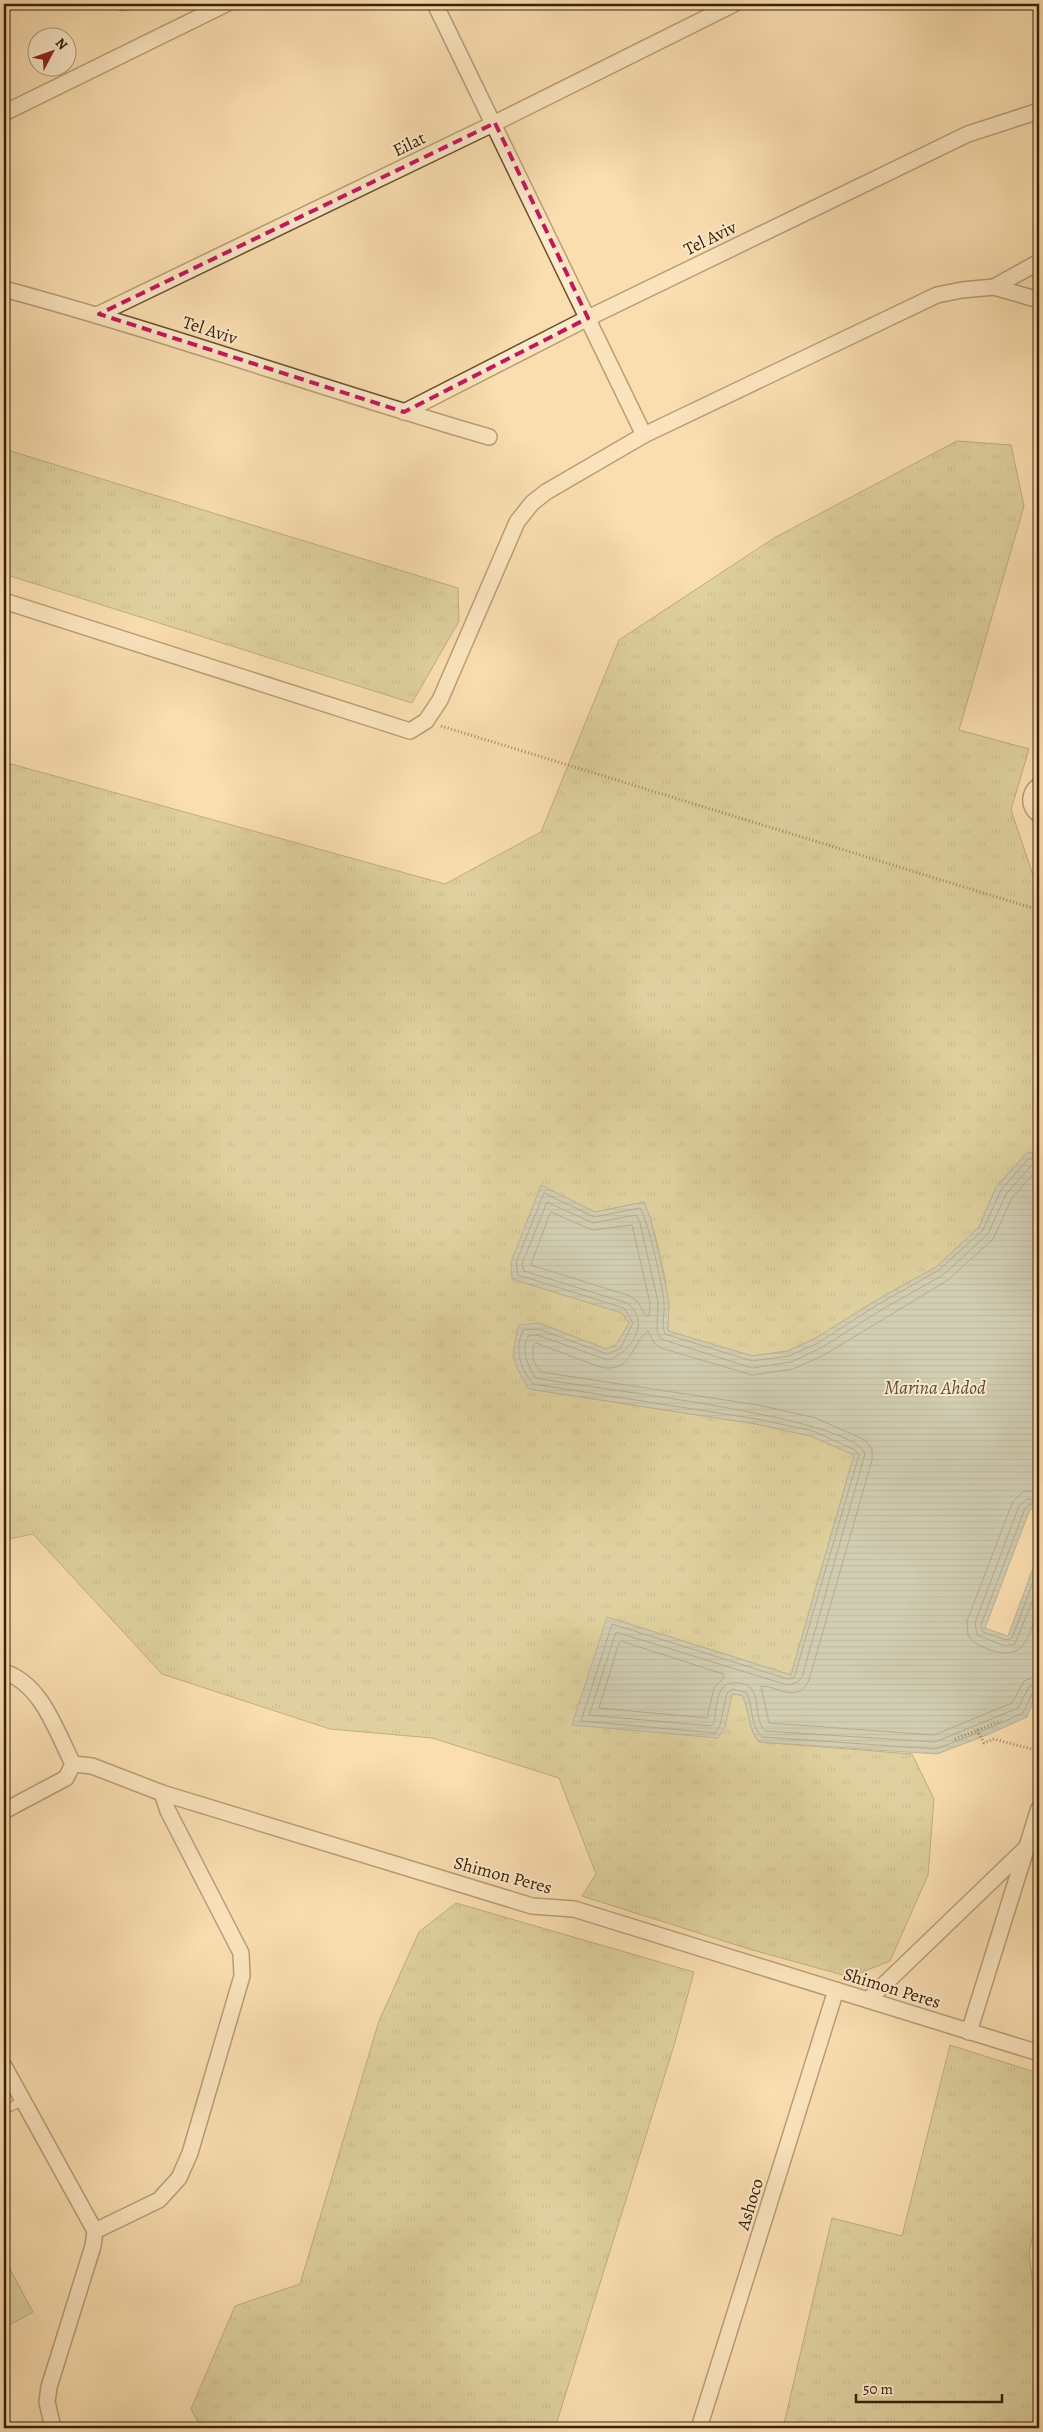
<svg xmlns="http://www.w3.org/2000/svg" width="1043" height="2432" viewBox="0 0 1043 2432" font-family="Alegreya,serif">
  <defs>
    <pattern id="grass-tufts" width="24" height="20" patternUnits="userSpaceOnUse" patternTransform="scale(1.25)"><rect width="24" height="20" fill="#bfc18b"/><path d="M3 7l-1-3M5 7V3M7 7l1-3M15 17l-1-3M17 17v-4M19 17l1-3" fill="none" stroke="#9c9c70"/></pattern>
    <pattern id="water-rules" width="6" height="5" patternUnits="userSpaceOnUse" patternTransform="scale(1.25)"><rect width="6" height="5" fill="#a1bab5"/><path d="M0 2.5h6" fill="none" stroke="#849791"/></pattern>
  </defs>
  <rect width="100%" height="100%" fill="#fadeb0"/>
  <filter id="stains"><feTurbulence type="fractalNoise" baseFrequency=".004" numOctaves="4"/><feColorMatrix values="0 0 0 0 .2 0 0 0 0 .09 0 0 0 0 .02 0 0 0 .5 -.17"/></filter>
  <radialGradient id="worn" r=".72"><stop offset=".6" stop-color="#630" stop-opacity="0"/><stop offset="1" stop-color="#630" stop-opacity=".3"/></radialGradient>
  <g fill="url(#grass-tufts)" stroke="#7e7048">
    <polygon points="90,4 174,4 122,11"/>
    <path d="M957,441l54,4 13,61 -65,224 70,19 -18,61 28,83v261l-11,-2 -32,35 -17,40 -43,40 -61,34 -59,37 -28,13 -36,5 -84,-25c2,-43 -9,-89 -24,-129l-49,10 -54,-26 -29,93 110,34 7,10 -13,22 -10,4 -67,-26 -10,66 227,35 55,12 43,19 -63,220 -184,-58 121,93 4,-16 10,1c8,16 5,32 17,47l153,12 22,45 -6,76 -38,86 -40,16 -101,-28 -167,-53 14,-22 -37,-96 -127,-40 -102,-9 -168,-55 -129,-140 -29,6v-778l441,122 96,-52 78,-192 155,-102z"/>
    <polygon points="4,449 458,588 459,621 412,703 4,574"/>
    <polygon points="456,1903 694,1972 675,2042 555,2428 201,2428 191,2409 235,2306 300,2284 379,2021 419,1932"/>
    <polygon points="950,2045 1038,2073 1039,2207 1029,2252 1039,2342 1039,2428 783,2428 832,2218 902,2236"/>
  </g>
  <polygon fill="#bfc18b" stroke="#7e7048" points="4,2258 33,2312 4,2328"/>
  <path fill="url(#water-rules)" stroke="#797c6f" d="M1028,1152l11,2v357l-9,-2 -45,119 23,8 31,-84v136l-12,29 -40,18 -50,19 -178,-12c-12,-15 -9,-31 -17,-47l-10,-1 -7,33 -7,11 -146,-13 35,-108 184,58 63,-220 -43,-19 -55,-12 -227,-35c-17,-27 -19,-32 -10,-64l20,-2 67,26 10,-4 13,-22 -7,-10 -110,-34 -1,-17 30,-77 54,27 49,-10 7,18 18,81 -1,30 84,25 36,-5 28,-13 59,-37 61,-34 43,-40 17,-40z"/>
  <g fill="none" stroke-linecap="round" stroke-linejoin="round">
    <g stroke="#6e6d5d" stroke-width="1">
      <path d="M1039,1159l-10,-1 -28,32 -18,40 -44,40 -62,35 -59,38 -29,13 -37,5 -87,-27c-4,-8 0,-21 -1,-31 -1,-16 -16,-83 -24,-95l-46,9 -50,-24 -28,70 2,12 106,33 9,15 -13,26 -13,5 -69,-25 -15,1c-9,20 -3,37 10,54l224,35 56,12 42,19 4,5 -65,223 -6,1 -176,-55 -31,97 134,12 5,-8 7,-32 6,-4 14,4c6,14 3,32 15,44l174,12 49,-19 38,-17 10,-21 6,-3"/>
      <path d="M1039,1165h-7l-26,29 -18,40 -45,41 -62,35 -60,38 -30,14 -39,6 -91,-29 -4,-8 1,-29 -18,-79 -4,-8 -43,8 -46,-21 -25,62 2,7 103,32c25,18 4,50 -19,57l-71,-25 -9,1c-7,15 -1,29 8,42 48,10 317,38 329,76l-63,223 -4,5 -11,3 -171,-53 -27,83 122,11 3,-3c2,-12 2,-39 18,-40 35,-3 18,33 33,48l170,11 83,-34 11,-21 10,-4"/>
      <path d="M1039,1172l-5,1 -22,25 -19,41 -45,41 -124,75 -31,14 -41,6 -91,-27 -7,-5 -6,-12c-17,13 -16,43 -48,36l-64,-24 -3,3v14l8,12 217,33 58,13 49,22 7,9v11l-63,220c-12,25 -30,6 -48,6l8,37 165,12 78,-32 12,-22 15,-6"/>
      <polygon points="551,1212 592,1230 632,1225 650,1303 649,1316 646,1316 637,1301 630,1296 531,1265"/>
      <path d="M1039,1492l-15,-1 -11,10 -46,120 1,14c5,9 13,11 22,15 38,13 39,-18 49,-45"/>
      <polyline points="1039,1500 1027,1499 1019,1506 975,1623 977,1635 1005,1646 1015,1644 1039,1584"/>
      <polyline points="1039,1506 1030,1504 1025,1508 981,1625 983,1632 1006,1640 1012,1638 1039,1566"/>
      <polygon points="621,1641 723,1674 724,1677 714,1688 707,1718 599,1708 619,1643"/>
    </g>
    <defs>
      <polyline id="lane" points="4,2110 23,2101"/>
      <g id="street">
        <polyline points="435,4 644,435"/>
        <polyline points="4,113 226,4"/>
        <polyline points="994,287 1039,300"/>
        <path d="M4,289c163,44 322,101 485,148"/>
        <polyline points="99,314 495,123 734,4"/>
        <polyline points="404,412 588,318 968,134 1039,111"/>
        <polyline points="4,601 410,731 426,721 440,700 517,522 532,503 546,492 644,435 937,295 962,290 994,287 1039,262"/>
        <path d="M1039,785c-11,9 -11,21 0,30"/>
        <path d="M4,1672c38,12 52,59 69,92l19,2 70,27 370,113 42,3 465,144"/>
        <polyline points="4,1811 66,1778 73,1764"/>
        <polyline points="868,2000 1024,1850"/>
        <polyline points="969,2032 1039,1808"/>
        <polyline points="4,2066 95,2231"/>
        <polyline points="53,2428 47,2402 49,2387 93,2246 95,2231 159,2200 179,2178 190,2153 242,1976 241,1953 168,1811 162,1793"/>
        <polyline points="699,2428 836,1990"/>
      </g>
    </defs>
    <use href="#lane" stroke="#6c5030" stroke-width="10"/>
    <use href="#street" stroke="#6c5030" stroke-width="18"/>
    <g stroke="#3c2005" stroke-width="3" stroke-dasharray="1 2.5" stroke-linecap="butt">
      <polyline points="441,726 1039,910"/>
      <polyline points="977,1730 984,1743 994,1739 1039,1751"/>
      <polyline points="955,1739 1001,1721"/>
    </g>
    <use href="#lane" stroke="#fceacc" stroke-width="8"/>
    <use href="#street" stroke="#fceacc" stroke-width="15"/>
  </g>
  <path d="M0 0H1043V2432H0ZM495,123l93,195 -184,94 -305,-98z" fill="#fadeb0" fill-opacity=".55" fill-rule="evenodd"/>
  <path fill="none" stroke="#c2185b" stroke-width="4" stroke-dasharray="10 6" stroke-linejoin="round" d="M495,123l93,195 -184,94 -305,-98z"/>
  <g text-anchor="middle" stroke-width="4" stroke-linejoin="round" paint-order="stroke">
    <g font-size="18" fill="#3c2005" stroke="#fceacc">
      <text transform="translate(409 144) rotate(-26)" y="6">Eilat</text>
      <text transform="translate(710 238) rotate(-26)" y="6">Tel Aviv</text>
      <text transform="translate(210 330) rotate(18)" y="6">Tel Aviv</text>
      <text transform="translate(503 1875) rotate(15)" y="6">Shimon Peres</text>
      <text transform="translate(892 1988) rotate(17)" y="6">Shimon Peres</text>
      <text transform="translate(750 2204) rotate(-73)" y="6">Ashoco</text>
    </g>
    <g font-size="19" font-style="italic" fill="#5a4e3a" stroke="#fceacc">
      <text x="935" y="1394">Marina Ahdod</text>
    </g>
  </g>
  <rect width="1043" height="2432" fill="none" stroke="#fadeb0" stroke-width="20"/>
  <rect x="5" y="5" width="1033" height="2422" fill="none" stroke="#3c2005" stroke-width="2.5"/>
  <rect x="10" y="10" width="1023" height="2412" fill="none" stroke="#3c2005"/>
  <g transform="translate(52 52) rotate(49)"><circle r="24" fill="#fceacc" stroke="#af997c"/>
  <path d="M0-4L9 19L0 12L-9 19Z" fill="#8f2418"/>
  <text y="-8" font-size="14" font-weight="bold" text-anchor="middle" fill="#3c2005">N</text>
  </g>
  <path d="M856 2394v8h146v-8" fill="none" stroke="#3c2005" stroke-width="2.5"/>
  <text x="863" y="2394" font-size="15" fill="#3c2005" stroke="#fceacc" stroke-width="4" paint-order="stroke">50 m</text>
  <rect width="100%" height="100%" filter="url(#stains)"/>
  <rect width="100%" height="100%" fill="url(#worn)"/>
</svg>
